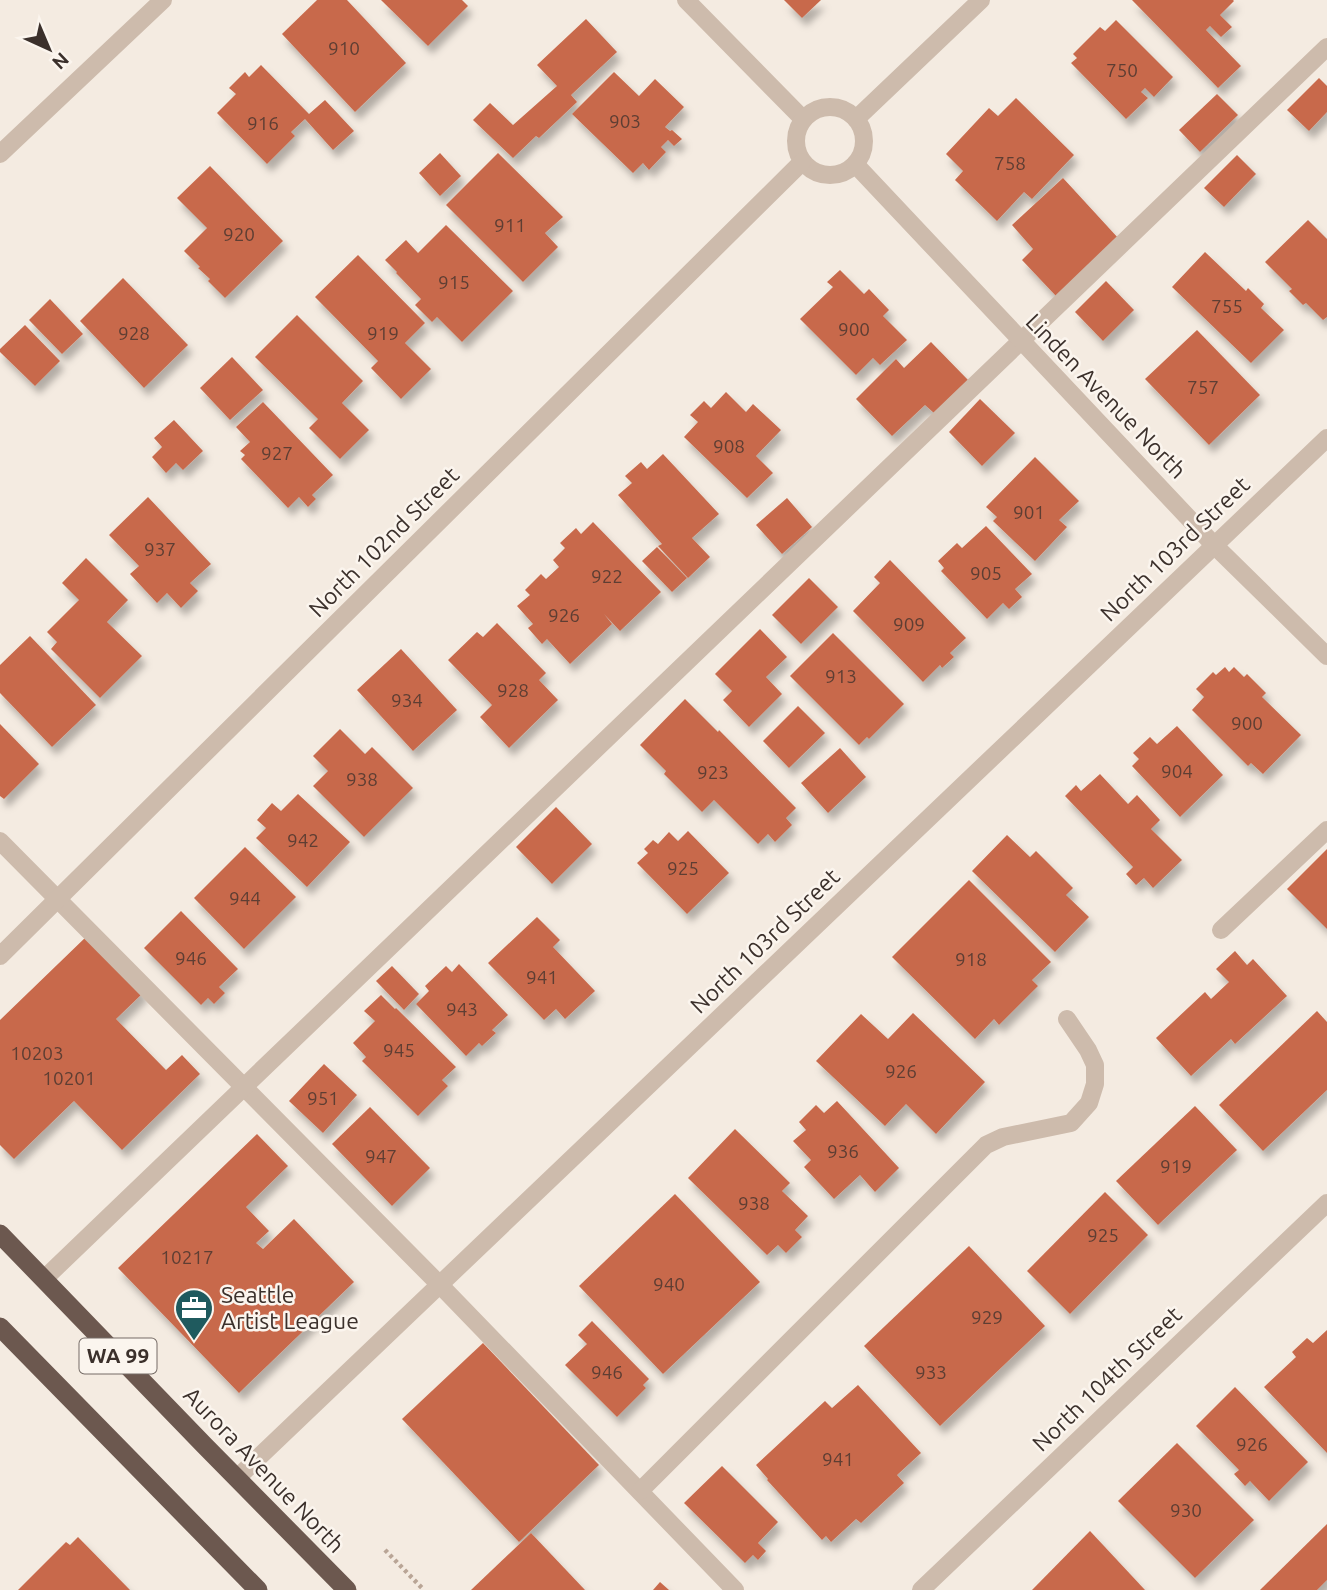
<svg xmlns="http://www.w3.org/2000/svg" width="1327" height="1590" viewBox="0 0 1327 1590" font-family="Ubuntu,sans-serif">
  <defs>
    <filter id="shadow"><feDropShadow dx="4.5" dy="8" stdDeviation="3.5" flood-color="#0004"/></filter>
  </defs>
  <rect width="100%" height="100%" fill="#f4ebe1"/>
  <g fill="#c8694b" filter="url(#shadow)">
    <polygon points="317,0 347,0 406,63 355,112 282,34"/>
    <polygon points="381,0 462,0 468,6 428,46"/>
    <polygon points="784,0 821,0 802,18"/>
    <polygon points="1132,0 1233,0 1234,1 1220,15 1232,27 1221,37 1210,26 1206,30 1241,66 1218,88"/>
    <polygon points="586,19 617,52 571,95 577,102 539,138 536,136 513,158 473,120 490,103 513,125 557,86 537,65"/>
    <polygon points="1116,20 1173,77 1154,97 1145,88 1141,92 1148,98 1126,119 1071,63 1077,58 1073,54 1100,27 1105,31"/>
    <polygon points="261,65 309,114 325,100 354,131 333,150 305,119 291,132 295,136 267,164 217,113 236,94 229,88 245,72 249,77"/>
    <polygon points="614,72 639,96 655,79 684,107 665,127 670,131 672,130 682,139 674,146 668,140 661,147 666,152 649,170 643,163 633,173 572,114"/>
    <polygon points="1319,78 1327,86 1327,112 1309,131 1287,110"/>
    <polygon points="1217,94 1238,115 1200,152 1179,130"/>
    <polygon points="1016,98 1074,155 1032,199 1024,192 997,221 955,180 963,171 946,154 989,108 998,116"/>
    <polygon points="440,153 461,176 440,196 419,173"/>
    <polygon points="498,153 563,217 545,233 558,247 523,282 446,205"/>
    <polygon points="1237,155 1256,174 1224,207 1204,188"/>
    <polygon points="210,166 283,241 225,298 208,281 210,279 198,268 200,267 184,251 207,228 177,198"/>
    <polygon points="1063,178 1119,239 1056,296 1022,260 1033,249 1012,225"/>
    <polygon points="1308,220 1327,239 1327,317 1323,320 1306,303 1303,305 1289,291 1292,289 1265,262"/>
    <polygon points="446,225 513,291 462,342 437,317 432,322 415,305 421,299 396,273 397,272 385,260 406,240 418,253"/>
    <polygon points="1205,252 1246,291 1248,288 1264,304 1261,308 1284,330 1251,363 1172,287"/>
    <polygon points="358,255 425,323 405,343 431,369 401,399 371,368 378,361 315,297"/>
    <polygon points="840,270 864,294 869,289 889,310 883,316 907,340 880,365 873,358 856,375 800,319 833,287 827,282"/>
    <polygon points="123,278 188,345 144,388 80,321"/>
    <polygon points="1106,281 1134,310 1103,341 1075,312"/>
    <polygon points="50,299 83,334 62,354 29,320"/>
    <polygon points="297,315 363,381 342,403 369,430 340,459 309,428 318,419 255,357"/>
    <polygon points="25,325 60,361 35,386 0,352 0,349"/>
    <polygon points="1197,330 1260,395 1209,445 1145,379"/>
    <polygon points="931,342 968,380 934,413 925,405 892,436 856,399 896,359 904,368"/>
    <polygon points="232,357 263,390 230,420 200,388"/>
    <polygon points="726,392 746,412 753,404 781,430 756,456 773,473 747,498 684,437 698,422 690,415 704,401 711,408"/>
    <polygon points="980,399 1015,433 982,466 949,432"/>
    <polygon points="263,402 333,475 312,495 316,499 308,507 299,497 288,508 241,459 245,455 240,451 250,442 236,427"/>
    <polygon points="174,420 203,451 183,470 176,463 166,473 152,457 162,447 154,438"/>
    <polygon points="663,454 719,514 692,538 710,557 688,578 658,546 662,544 618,495 632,483 625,476 641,462 647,469"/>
    <polygon points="1035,457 1079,501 1059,520 1067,527 1035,561 993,521 997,517 986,507"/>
    <polygon points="148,497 211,564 190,583 198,591 181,608 167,593 157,603 130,574 139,566 109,535"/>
    <polygon points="787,498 812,527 782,554 756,525"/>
    <polygon points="593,522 661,592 620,631 604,614 612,624 570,664 547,639 542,644 528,628 533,624 517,606 530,595 525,590 541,574 546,579 559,567 553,560 565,548 560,543 576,528 581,534"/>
    <polygon points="986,526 1032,574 1015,589 1022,597 1009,609 1003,603 987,619 941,571 944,568 938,561 957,543 962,548"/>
    <polygon points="657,547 687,578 672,592 642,561"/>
    <polygon points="86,558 128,600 107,622 142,656 100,698 51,649 57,642 47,632 79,600 62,583"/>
    <polygon points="890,560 966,638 950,653 954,657 942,668 940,665 923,682 853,611 880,583 874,577"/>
    <polygon points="809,578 838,607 801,644 772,615"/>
    <polygon points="497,623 546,673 539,680 558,700 509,748 480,717 492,705 448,660 477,632 483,637"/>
    <polygon points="760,629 787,657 766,677 782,694 749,727 723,700 732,691 715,674"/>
    <polygon points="833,633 904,704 869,739 867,737 859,745 790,676"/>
    <polygon points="30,636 96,705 52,747 0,693 0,665"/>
    <polygon points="401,649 457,710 413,751 357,690"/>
    <polygon points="1225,667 1229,672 1234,667 1244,677 1247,674 1266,693 1262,697 1301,735 1263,774 1251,763 1248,766 1192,710 1204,697 1196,689 1213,672 1216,675"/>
    <polygon points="685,699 718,732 719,730 796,808 786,818 792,825 775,842 768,834 758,844 714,800 702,812 664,774 666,771 640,745"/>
    <polygon points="798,706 825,733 789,768 763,741"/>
    <polygon points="0,724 39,764 4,799 0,796"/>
    <polygon points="1177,726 1223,775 1180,817 1132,766 1139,759 1133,753 1150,737 1157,744"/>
    <polygon points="340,729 365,754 372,747 413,788 364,837 313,786 328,771 313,756"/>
    <polygon points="840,748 866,777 828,813 801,783"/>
    <polygon points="1100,774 1128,804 1137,795 1160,820 1151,829 1182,860 1153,888 1144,878 1136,885 1126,874 1133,867 1065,796 1076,785 1081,791"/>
    <polygon points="298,794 350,842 307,887 256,838 266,828 257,820 272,803 281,811"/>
    <polygon points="556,807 592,844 552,884 516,847"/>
    <polygon points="688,831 729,873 687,914 637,863 648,853 644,849 653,840 658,844 669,832 678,841"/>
    <polygon points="1007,835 1030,857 1036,851 1073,888 1066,895 1089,917 1055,952 972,871"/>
    <polygon points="245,847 296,897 244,949 194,898"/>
    <polygon points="1327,849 1327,929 1287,889"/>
    <polygon points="969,880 1051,962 1032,980 1038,986 999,1025 994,1019 975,1039 892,957"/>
    <polygon points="181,911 238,969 219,987 225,993 214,1004 208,998 201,1005 144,948"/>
    <polygon points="537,917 560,940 553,947 595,991 565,1019 556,1009 544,1020 488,963"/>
    <polygon points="88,935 144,992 116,1019 166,1070 182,1055 200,1074 122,1150 74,1101 14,1159 0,1145 0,1020"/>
    <polygon points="1235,951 1247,965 1253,959 1287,996 1235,1044 1231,1039 1191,1076 1156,1038 1205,992 1211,999 1229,982 1216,969"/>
    <polygon points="459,964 508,1015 492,1030 496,1033 482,1046 479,1043 466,1056 416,1004 429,991 425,986 446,966 452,972"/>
    <polygon points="392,966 419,994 404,1010 376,981"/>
    <polygon points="381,995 395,1009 396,1008 456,1067 442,1080 448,1086 418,1116 362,1061 366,1057 353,1043 375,1021 364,1011"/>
    <polygon points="1317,1011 1327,1022 1327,1090 1263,1151 1219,1105"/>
    <polygon points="913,1013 985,1082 936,1134 906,1104 885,1126 816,1061 861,1014 888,1039"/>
    <polygon points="324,1064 357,1095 323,1133 289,1101"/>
    <polygon points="837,1101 899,1168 875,1192 860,1175 834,1199 804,1167 811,1160 793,1141 806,1130 799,1122 816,1105 824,1113"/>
    <polygon points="1195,1106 1237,1150 1158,1225 1116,1181"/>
    <polygon points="370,1107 430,1168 392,1206 332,1144"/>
    <polygon points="735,1129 790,1183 782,1191 808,1216 795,1230 802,1237 786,1253 778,1245 767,1255 688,1178"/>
    <polygon points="257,1134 288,1166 246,1207 269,1231 256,1243 263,1249 294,1219 354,1282 239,1393 118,1268"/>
    <polygon points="1105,1192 1148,1235 1070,1314 1027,1271"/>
    <polygon points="675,1194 760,1282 663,1374 579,1286"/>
    <polygon points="969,1246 1045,1326 940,1426 864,1346"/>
    <polygon points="592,1321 649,1379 643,1385 646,1388 617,1417 565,1365 587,1344 578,1335"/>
    <polygon points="1327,1330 1327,1453 1264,1387 1296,1357 1292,1352 1307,1338 1313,1343"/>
    <polygon points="483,1343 599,1465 519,1542 402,1419"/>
    <polygon points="858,1385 921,1453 897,1475 904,1483 861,1523 856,1519 831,1542 826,1536 822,1540 767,1480 768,1479 756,1465 825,1401 832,1408"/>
    <polygon points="1235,1387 1308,1462 1269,1501 1250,1481 1245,1486 1234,1474 1239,1470 1196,1426"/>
    <polygon points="1177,1443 1254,1520 1195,1578 1118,1501"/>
    <polygon points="722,1466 778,1522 758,1543 766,1551 758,1560 753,1555 745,1563 684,1503"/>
    <polygon points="1327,1524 1327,1580 1317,1590 1260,1590"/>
    <polygon points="1090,1531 1145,1590 1032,1590"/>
    <polygon points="531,1533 585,1590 471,1590"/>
    <polygon points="78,1537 130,1590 18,1590 66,1542 70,1545"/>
    <polygon points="660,1582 669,1590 653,1590"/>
  </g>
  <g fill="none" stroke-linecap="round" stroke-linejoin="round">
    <polyline stroke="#b9a596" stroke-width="4.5" stroke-dasharray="3.5 3.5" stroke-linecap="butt" points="385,1550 424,1590"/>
    <g stroke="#cdbbac" stroke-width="18">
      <polyline points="0,841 440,1285 735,1590"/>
      <polyline points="1221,930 1327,830"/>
      <polyline points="44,1279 1327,47"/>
      <polyline points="640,1491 986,1145 1003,1137 1071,1123 1089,1103 1095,1084 1095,1065 1088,1050 1067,1019"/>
    </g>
    <g stroke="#cdbbac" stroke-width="18">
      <polyline points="686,0 803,119"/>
      <circle cx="830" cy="141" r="34"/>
      <polyline points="856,119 981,0"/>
      <polyline points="0,154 163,0"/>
      <polyline points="855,164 1214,545 1327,656"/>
      <polyline points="0,956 802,162"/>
      <polyline points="237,1478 1327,438"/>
      <polyline points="921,1590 1327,1203"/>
    </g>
    <g stroke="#6c584f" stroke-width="19">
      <polyline points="0,1234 205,1446 347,1590"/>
      <polyline points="0,1327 258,1590"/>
    </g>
  </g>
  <defs>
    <symbol id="office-pin" viewBox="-11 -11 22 30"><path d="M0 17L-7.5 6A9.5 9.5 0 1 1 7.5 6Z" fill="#1f5a5e" stroke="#fbf5ee"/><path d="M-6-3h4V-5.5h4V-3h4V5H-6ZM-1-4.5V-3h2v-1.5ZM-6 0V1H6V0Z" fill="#fff"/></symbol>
  </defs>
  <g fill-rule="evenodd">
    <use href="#office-pin" x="172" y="1286" width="44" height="60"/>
  </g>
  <g text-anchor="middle" stroke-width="5" stroke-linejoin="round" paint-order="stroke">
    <g font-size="19" fill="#5e3e33">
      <text x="344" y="55">910</text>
      <text x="1122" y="77">750</text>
      <text x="625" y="128">903</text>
      <text x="263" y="130">916</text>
      <text x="1010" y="170">758</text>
      <text x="510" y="232">911</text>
      <text x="239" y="241">920</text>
      <text x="454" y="289">915</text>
      <text x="1227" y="313">755</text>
      <text x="854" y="336">900</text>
      <text x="134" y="340">928</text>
      <text x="383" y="340">919</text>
      <text x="1203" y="394">757</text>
      <text x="729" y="453">908</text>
      <text x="277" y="460">927</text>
      <text x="1029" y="519">901</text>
      <text x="160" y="556">937</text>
      <text x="986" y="580">905</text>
      <text x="607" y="583">922</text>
      <text x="564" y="622">926</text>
      <text x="909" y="631">909</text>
      <text x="841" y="683">913</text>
      <text x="513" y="697">928</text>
      <text x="407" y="707">934</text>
      <text x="1247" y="730">900</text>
      <text x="1177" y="778">904</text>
      <text x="713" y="779">923</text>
      <text x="362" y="786">938</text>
      <text x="303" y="847">942</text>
      <text x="683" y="875">925</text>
      <text x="245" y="905">944</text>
      <text x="191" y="965">946</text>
      <text x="971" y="966">918</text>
      <text x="542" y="984">941</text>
      <text x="462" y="1016">943</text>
      <text x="399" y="1057">945</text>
      <text x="37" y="1060">10203</text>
      <text x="901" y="1078">926</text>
      <text x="69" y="1085">10201</text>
      <text x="323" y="1105">951</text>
      <text x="843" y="1158">936</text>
      <text x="381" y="1163">947</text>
      <text x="1176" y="1173">919</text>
      <text x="754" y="1210">938</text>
      <text x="1103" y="1242">925</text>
      <text x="187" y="1264">10217</text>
      <text x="669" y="1291">940</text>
      <text x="987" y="1324">929</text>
      <text x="607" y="1379">946</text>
      <text x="931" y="1379">933</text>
      <text x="1252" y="1451">926</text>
      <text x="838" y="1466">941</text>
      <text x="1186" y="1517">930</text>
    </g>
    <rect fill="#fbf5ee" stroke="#756b66" stroke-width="2" x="79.5" y="1338.5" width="77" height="35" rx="5"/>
    <g font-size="21" font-weight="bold" fill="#3b302b">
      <text x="118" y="1363">WA 99</text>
    </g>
    <g font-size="23" fill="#3b302b" stroke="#fbf5ee">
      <text transform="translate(1106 396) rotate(46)" y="8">Linden Avenue North</text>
      <text transform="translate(384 542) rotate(-45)" y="8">North 102nd Street</text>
      <text transform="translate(1175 549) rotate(-44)" y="8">North 103rd Street</text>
      <text transform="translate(765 941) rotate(-44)" y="8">North 103rd Street</text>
      <text transform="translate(1107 1379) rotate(-44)" y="8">North 104th Street</text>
      <text transform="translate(264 1470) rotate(46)" y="8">Aurora Avenue North</text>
    </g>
    <g font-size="23" fill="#3b302b" stroke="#fbf5ee" text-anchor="start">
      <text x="221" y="1303">Seattle<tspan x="221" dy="26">Artist League</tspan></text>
    </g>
  </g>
  <g transform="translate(49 49) rotate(136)" stroke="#fbf5ee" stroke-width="5" paint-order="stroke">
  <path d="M0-5L12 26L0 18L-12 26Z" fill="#3b302b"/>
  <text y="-10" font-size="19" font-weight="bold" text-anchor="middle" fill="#3b302b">N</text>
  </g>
</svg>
